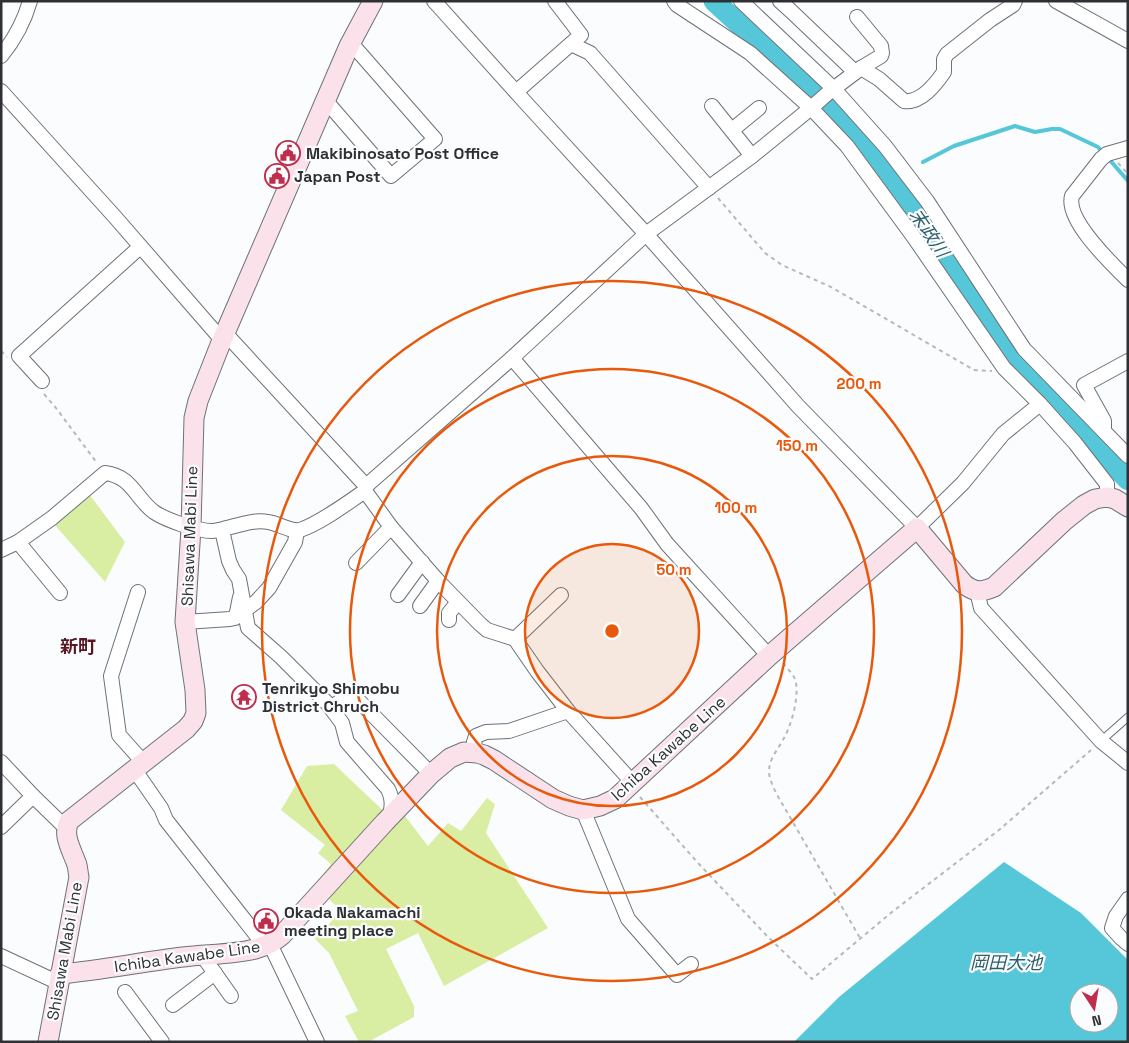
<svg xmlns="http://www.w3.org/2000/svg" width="1129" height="1043" viewBox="0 0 1129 1043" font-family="'Space Grotesk','Noto Sans JP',sans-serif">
  <rect width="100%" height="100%" fill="#fafcfd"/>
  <g fill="#daeea3">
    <polygon points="89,494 125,542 105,582 54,524"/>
    <polygon points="334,764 393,820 402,812 428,846 448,823 461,831 487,798 495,804 486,833 548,928 444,986 418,933 386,949 414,1006 414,1017 368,1042 359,1042 345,1016 358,1011 329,953 315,939 341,911 325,895 320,878 331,864 318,853 325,845 281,810 307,766"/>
  </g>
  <path fill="#56c6d9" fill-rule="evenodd" d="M1004,862l77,51 47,47v82h-334l45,-45zM1079,993h30v30h-30z"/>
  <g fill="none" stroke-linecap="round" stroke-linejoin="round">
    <g stroke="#56c6d9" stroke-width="4">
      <polyline points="1108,158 1128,181"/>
      <polyline points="923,162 954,146 1015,126 1035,132 1052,129 1060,129 1098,147 1103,153"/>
    </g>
    <polyline stroke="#56c6d9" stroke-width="21" points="714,1 825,103 893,178 1012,358 1061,407 1128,480"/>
    <defs>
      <polyline id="service" points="1101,741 1128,717"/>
      <g id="minor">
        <polyline points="434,1 525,102 646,234 798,406 917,528 963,483 1003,434 1040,404"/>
        <polyline points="674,1 677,5 750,53 811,108 847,146 913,236 1004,368 1040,404 1075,443 1107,484 1107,497"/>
        <polyline points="741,1 833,88 885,146 927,201 1024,349 1128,456"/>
        <polyline points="780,1 791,11 855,72"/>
        <polyline points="1056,1 1128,41"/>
        <polyline points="857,17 881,46 882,53 881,56 861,68"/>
        <polyline points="571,44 590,53 709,188"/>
        <path d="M1,56c13,-16 23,-34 29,-55"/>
        <polyline points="1,91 115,217 222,340"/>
        <polyline points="516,92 581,35 555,1"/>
        <polyline points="326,101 391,176 435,139 351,43"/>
        <polyline points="712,106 752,156"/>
        <polyline points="732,130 759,108"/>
        <path d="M1128,148l-21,6 -6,5 -29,37c-7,24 40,68 56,84"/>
        <polyline points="225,333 366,486"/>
        <polyline points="512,358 641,508 667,544 769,656"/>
        <polyline points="42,381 19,356 140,247"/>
        <polyline points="1104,429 1104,421 1084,385 1128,361"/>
        <polyline points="365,491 391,527 439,582 480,624 487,630 515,639 537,671 568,711 633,783"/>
        <path d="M222,530l7,31 4,9 6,9 9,49 33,29 46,46 15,20 5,19 41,47c5,10 4,17 2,27"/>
        <polyline points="18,542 60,593"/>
        <path d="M1,550l17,-8 34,-24 53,-45c27,3 31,26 49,39 12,8 43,19 58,19 3,0 7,-1 11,-2 14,-3 30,-10 45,-7 9,1 23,10 32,8 21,-7 47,-27 65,-39l1,-5 146,-128 134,-124 106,-78 59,-48 17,-15 33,-25 18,11 25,22c17,2 31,-16 40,-29v-13l3,-5 43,-34 23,-15 2,-4"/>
        <polyline points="356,563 391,527"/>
        <polyline points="977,591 981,608 1101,741 1128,763"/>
        <polyline points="138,592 111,676 119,735 143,762"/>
        <polyline points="398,595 422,562"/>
        <polyline points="420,606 438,581"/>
        <polyline points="245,610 256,602 269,588 295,542 297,531"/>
        <polyline points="449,620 449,613 458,602"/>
        <polyline points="185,622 230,619 235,618 237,612 240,597"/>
        <polyline points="515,639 561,595"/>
        <polyline points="331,708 346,697 351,695 355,697 431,774"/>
        <polyline points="477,753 474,742 476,736 486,732 509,731 568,711"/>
        <polyline points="1,762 33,796 66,828"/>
        <polyline points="134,769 161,808 166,820 265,946"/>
        <polyline points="583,810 628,919 677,975 691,964"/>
        <polyline points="1,827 33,796"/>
        <polyline points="1128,899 1116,916 1112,928 1121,938 1128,944"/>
        <polyline points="270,944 317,1042"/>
        <polyline points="202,955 231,996"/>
        <polyline points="1,956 59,983"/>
        <polyline points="125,992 162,1042"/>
        <polyline points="173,1005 215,973"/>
      </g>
      <g id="secondary">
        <path d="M60,974c41,-4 82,-12 123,-17 23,-3 50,-2 72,-8 11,-3 19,-7 27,-14l103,-113 46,-48 19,-16 14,-6 13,1 7,2 10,5 59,39 16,7 14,4 17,-4 15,-7 154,-143 148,-128 47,56c11,9 18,8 30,3l70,-66 20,-16 11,-6 12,-2 8,2 13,8"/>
        <path d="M48,1042l31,-165c-1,-4 -1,-8 -2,-12 -5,-15 -15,-29 -8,-44l117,-92 7,-8 3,-8 -1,-23 -10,-68 6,-94 3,-110 4,-17 24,-61 127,-294 24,-45"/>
      </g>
    </defs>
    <use href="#service" stroke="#6c7279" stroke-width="9"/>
    <use href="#minor" stroke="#6c7279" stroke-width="16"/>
    <use href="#secondary" stroke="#6c7279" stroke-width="21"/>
    <g stroke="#b6b8ba" stroke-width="2" stroke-dasharray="4 4" stroke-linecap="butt">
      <polyline points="1118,163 1128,174"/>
      <polyline points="718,198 765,253 782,265 831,287 974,370 992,371"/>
      <polyline points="1,351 7,357"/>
      <polyline points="44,394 56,408 97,463"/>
      <path d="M783,663c4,5 10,11 12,16 5,15 -3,44 -10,57 -5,11 -16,22 -16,35 0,8 4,15 7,22l84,145"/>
      <polyline points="640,797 698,863 768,937 812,979 892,912 999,830 1091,750"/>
    </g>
    <use href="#service" stroke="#fff" stroke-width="7"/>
    <use href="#minor" stroke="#fff" stroke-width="14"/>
    <use href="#secondary" stroke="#fbe2ea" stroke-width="19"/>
  </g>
  <circle cx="612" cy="631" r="87" fill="#e8590c" fill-opacity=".12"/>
  <g fill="none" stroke="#e8590c" stroke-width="2.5">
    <circle cx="612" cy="631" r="87"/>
    <circle cx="612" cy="631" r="175"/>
    <circle cx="612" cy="631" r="262"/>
    <circle cx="612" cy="631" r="350"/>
  </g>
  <defs>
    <symbol id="civic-ring" viewBox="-11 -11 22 22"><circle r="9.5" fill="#fafcfd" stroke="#be2e4c" stroke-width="1.5"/><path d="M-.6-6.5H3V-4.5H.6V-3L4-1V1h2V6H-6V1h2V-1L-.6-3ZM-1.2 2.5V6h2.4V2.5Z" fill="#be2e4c"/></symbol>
    <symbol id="temple-ring" viewBox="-11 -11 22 22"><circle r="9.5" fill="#fafcfd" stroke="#be2e4c" stroke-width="1.5"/><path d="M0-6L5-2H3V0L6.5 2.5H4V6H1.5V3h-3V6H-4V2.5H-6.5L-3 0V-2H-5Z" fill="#be2e4c"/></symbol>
  </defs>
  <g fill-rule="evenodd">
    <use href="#civic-ring" x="274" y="139" width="28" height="28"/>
    <use href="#civic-ring" x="263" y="162" width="28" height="28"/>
    <use href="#temple-ring" x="230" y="683" width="28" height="28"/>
    <use href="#civic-ring" x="252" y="907" width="28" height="28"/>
  </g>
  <g text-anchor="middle" stroke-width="4.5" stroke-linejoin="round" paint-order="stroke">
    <g font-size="16" font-weight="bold" fill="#2e3033" stroke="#fafcfd" text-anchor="start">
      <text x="306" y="159">Makibinosato Post Office</text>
      <text x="294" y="182">Japan Post</text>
      <text x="262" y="694">Tenrikyo Shimobu<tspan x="262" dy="18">District Chruch</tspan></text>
      <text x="284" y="918">Okada Nakamachi<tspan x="284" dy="18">meeting place</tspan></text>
    </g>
    <g font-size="16" fill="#2e3033" stroke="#fafcfd">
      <text transform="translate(189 536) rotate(-88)" y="6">Shisawa Mabi Line</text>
      <text transform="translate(668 748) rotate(-42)" y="6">Ichiba Kawabe Line</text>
      <text transform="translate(64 951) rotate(-80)" y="6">Shisawa Mabi Line</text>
      <text transform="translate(187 956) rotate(-8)" y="6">Ichiba Kawabe Line</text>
    </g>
    <g font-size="18" font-style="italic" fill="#2f5f68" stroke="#fafcfd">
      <text transform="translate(929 233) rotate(56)" y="6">末政川</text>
      <text x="1006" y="969">岡田大池</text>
    </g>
    <g font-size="18" font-weight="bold" fill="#5b1623" stroke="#fafcfd">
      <text x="78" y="653">新町</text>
    </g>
  </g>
  <circle cx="612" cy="631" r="8" fill="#e8590c" stroke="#fafcfd" stroke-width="2.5"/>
  <g font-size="15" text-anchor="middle" font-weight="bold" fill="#e8590c" stroke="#fafcfd" stroke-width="4.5" stroke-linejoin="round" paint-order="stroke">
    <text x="859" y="389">200 m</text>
    <text x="797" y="451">150 m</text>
    <text x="736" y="513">100 m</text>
    <text x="674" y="575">50 m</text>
  </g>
  <rect width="1129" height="1043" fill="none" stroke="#2e3033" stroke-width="5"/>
  <g transform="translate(1094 1008) rotate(168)"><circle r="24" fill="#fafcfd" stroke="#a8aaac"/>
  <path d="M0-4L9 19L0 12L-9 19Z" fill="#be2e4c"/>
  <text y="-8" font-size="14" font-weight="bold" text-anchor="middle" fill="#2e3033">N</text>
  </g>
</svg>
